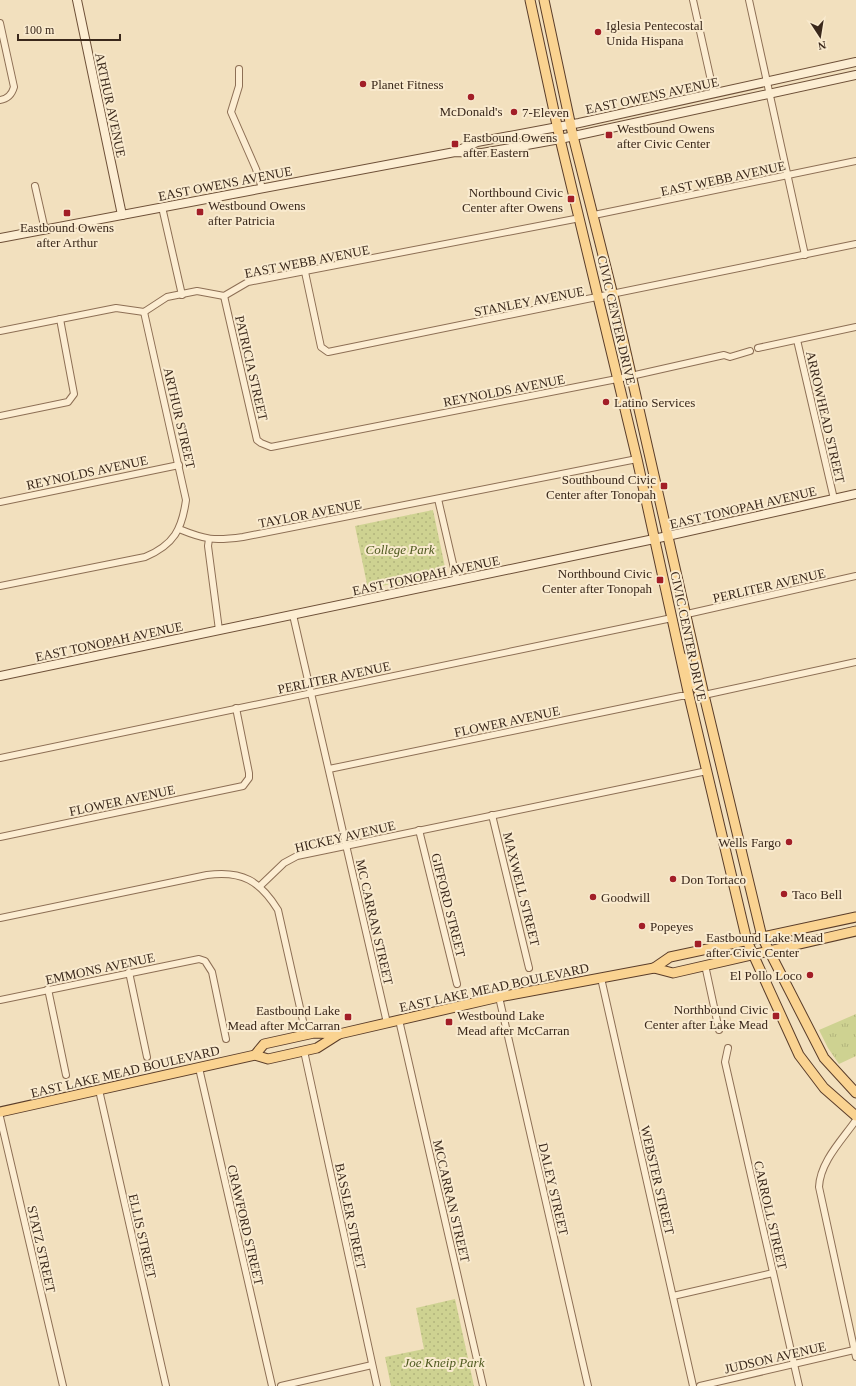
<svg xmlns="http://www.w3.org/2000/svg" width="856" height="1386" viewBox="0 0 856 1386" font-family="Georgia,serif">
  <defs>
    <pattern id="grass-tufts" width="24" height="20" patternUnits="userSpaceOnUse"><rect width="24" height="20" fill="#ced291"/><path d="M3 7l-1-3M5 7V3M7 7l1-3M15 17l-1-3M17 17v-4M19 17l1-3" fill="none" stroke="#b2b47c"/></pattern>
    <pattern id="park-dots" width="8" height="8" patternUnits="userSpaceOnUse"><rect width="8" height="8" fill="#ced291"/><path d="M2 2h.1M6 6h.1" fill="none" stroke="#b2b47c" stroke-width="1.8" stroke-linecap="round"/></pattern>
  </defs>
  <rect width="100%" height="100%" fill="#f2e0be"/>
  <polygon fill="url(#grass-tufts)" points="856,1014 856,1056 839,1064 828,1048 819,1030"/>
  <g fill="url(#park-dots)">
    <polygon points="433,510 446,572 368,589 355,526"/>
    <polygon points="455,1299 474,1386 391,1386 385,1357 424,1349 416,1308"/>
  </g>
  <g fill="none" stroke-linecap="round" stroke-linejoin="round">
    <defs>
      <g id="street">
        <polyline points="693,0 714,94"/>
        <polyline points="749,0 805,255"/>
        <path d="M0,23l14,64c-2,7 -6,12 -14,13"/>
        <polyline points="239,69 239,86 231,112 256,169 262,188"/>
        <polyline points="35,186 45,230"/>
        <polyline points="162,207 182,295"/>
        <polyline points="594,215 856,161"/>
        <polyline points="305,272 321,347 328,352 856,244"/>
        <polyline points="224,296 257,440 261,443 271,447 622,378 724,355 730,357 750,351"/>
        <polyline points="0,331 116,308 144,312 167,297 197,291 224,296 248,282 580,218"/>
        <polyline points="797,340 834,499"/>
        <polyline points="758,348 856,327"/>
        <polyline points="0,416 68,402 74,394 60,319"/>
        <polyline points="438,499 457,581"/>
        <polyline points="0,502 179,465"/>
        <path d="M179,529c27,11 35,12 64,8l394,-78"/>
        <polyline points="209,539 208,546 219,630"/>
        <path d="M0,586l145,-29c29,-12 37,-28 41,-57l-42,-188"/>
        <polyline points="687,614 856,576"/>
        <polyline points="293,615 387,1023"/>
        <polyline points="704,695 856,662"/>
        <polyline points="0,758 672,618"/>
        <polyline points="329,769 681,696 689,696"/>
        <polyline points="492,815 529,968"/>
        <polyline points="419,830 457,984"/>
        <polyline points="0,837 243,786 249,778 249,773 236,708"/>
        <polyline points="260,886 284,863 297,856 707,771"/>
        <path d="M0,918l207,-43c35,-5 53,6 71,35l25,111"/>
        <polyline points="705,965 719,1030"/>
        <polyline points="129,972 147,1057"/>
        <polyline points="601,978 693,1386"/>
        <polyline points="48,989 66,1075"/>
        <polyline points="499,997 588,1386"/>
        <polyline points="0,1000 199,959 205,961 212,972 226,1039"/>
        <polyline points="399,1020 483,1386"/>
        <polyline points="728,1048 725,1062 799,1386"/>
        <polyline points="304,1051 377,1386"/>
        <polyline points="199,1068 272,1386"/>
        <polyline points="99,1090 166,1386"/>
        <polyline points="0,1117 63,1386"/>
        <path d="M856,1120c-14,20 -36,42 -37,67l37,170"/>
        <polyline points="673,1296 773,1273"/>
        <polyline points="281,1386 372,1365"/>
        <polyline points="700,1386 854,1350"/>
      </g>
      <g id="secondary">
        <polyline points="77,0 122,215"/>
        <polyline points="457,151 477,142 579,123 856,62"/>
        <polyline points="0,238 455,152 482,153 560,139 856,75"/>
        <polyline points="0,676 654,539 856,494"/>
      </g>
      <g id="primary">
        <polyline points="530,0 560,139 637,459 689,696 747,941 799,1055 824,1088 856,1116"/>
        <polyline points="544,0 573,136 613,295 704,695 762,937 824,1058 856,1093"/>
        <path d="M683,658c9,12 8,28 21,37"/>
        <polyline points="654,968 670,957 856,917"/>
        <polyline points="255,1055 264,1044 314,1033 339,1034 499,997 654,968 673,973 856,931"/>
        <polyline points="0,1112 255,1055 268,1059 317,1048 339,1034"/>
      </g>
    </defs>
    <use href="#street" stroke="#8d6f55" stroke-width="8"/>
    <use href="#secondary" stroke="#6e5038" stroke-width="10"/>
    <use href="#primary" stroke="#5a3d2a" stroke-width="11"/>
    <use href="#street" stroke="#fcedd2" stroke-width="6"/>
    <use href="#secondary" stroke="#fcedd2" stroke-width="8"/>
    <use href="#primary" stroke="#fad391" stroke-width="9"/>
  </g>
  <g fill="#a21e27" stroke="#f9eace" stroke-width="1.5">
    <circle cx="598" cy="32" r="4"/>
    <circle cx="363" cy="84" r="4"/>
    <circle cx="471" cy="97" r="4"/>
    <circle cx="514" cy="112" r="4"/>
    <rect x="605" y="131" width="8" height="8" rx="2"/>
    <rect x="451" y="140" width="8" height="8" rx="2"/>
    <rect x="567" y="195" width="8" height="8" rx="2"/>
    <rect x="196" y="208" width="8" height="8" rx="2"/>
    <rect x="63" y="209" width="8" height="8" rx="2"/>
    <circle cx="606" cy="402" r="4"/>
    <rect x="660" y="482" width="8" height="8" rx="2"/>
    <rect x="656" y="576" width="8" height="8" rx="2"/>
    <circle cx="789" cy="842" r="4"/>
    <circle cx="673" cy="879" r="4"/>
    <circle cx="784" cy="894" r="4"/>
    <circle cx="593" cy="897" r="4"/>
    <circle cx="642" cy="926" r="4"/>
    <rect x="694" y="940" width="8" height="8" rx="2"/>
    <circle cx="810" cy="975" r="4"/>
    <rect x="772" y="1012" width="8" height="8" rx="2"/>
    <rect x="344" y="1013" width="8" height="8" rx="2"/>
    <rect x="445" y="1018" width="8" height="8" rx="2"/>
  </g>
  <g text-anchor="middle" stroke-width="4" stroke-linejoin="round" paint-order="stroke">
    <g font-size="13" fill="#3a281b" stroke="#f9eace" text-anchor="start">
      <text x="606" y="30">Iglesia Pentecostal<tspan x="606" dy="15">Unida Hispana</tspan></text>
      <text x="371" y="89">Planet Fitness</text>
      <text x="471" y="116" text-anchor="middle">McDonald's</text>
      <text x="522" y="117">7-Eleven</text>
      <text x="617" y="133">Westbound Owens<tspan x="617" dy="15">after Civic Center</tspan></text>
      <text x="463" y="142">Eastbound Owens<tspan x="463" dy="15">after Eastern</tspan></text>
      <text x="563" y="197" text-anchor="end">Northbound Civic<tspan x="563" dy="15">Center after Owens</tspan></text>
      <text x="208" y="210">Westbound Owens<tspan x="208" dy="15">after Patricia</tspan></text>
      <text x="67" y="232" text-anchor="middle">Eastbound Owens<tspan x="67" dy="15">after Arthur</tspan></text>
      <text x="614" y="407">Latino Services</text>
      <text x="656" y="484" text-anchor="end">Southbound Civic<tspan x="656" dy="15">Center after Tonopah</tspan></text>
      <text x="652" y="578" text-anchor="end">Northbound Civic<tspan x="652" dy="15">Center after Tonopah</tspan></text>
      <text x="781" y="847" text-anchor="end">Wells Fargo</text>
      <text x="681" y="884">Don Tortaco</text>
      <text x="792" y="899">Taco Bell</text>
      <text x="601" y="902">Goodwill</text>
      <text x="650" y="931">Popeyes</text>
      <text x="706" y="942">Eastbound Lake Mead<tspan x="706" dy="15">after Civic Center</tspan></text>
      <text x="802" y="980" text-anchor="end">El Pollo Loco</text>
      <text x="768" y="1014" text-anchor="end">Northbound Civic<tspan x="768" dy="15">Center after Lake Mead</tspan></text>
      <text x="340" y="1015" text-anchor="end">Eastbound Lake<tspan x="340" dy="15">Mead after McCarran</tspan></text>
      <text x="457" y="1020">Westbound Lake<tspan x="457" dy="15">Mead after McCarran</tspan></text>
    </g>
    <g font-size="13" fill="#3a281b" stroke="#f9eace">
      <text transform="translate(652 95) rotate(-12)" y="5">EAST OWENS AVENUE</text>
      <text transform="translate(111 105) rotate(78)" y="5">ARTHUR AVENUE</text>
      <text transform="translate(723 178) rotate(-12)" y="5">EAST WEBB AVENUE</text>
      <text transform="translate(225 183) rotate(-11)" y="5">EAST OWENS AVENUE</text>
      <text transform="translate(307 261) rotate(-11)" y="5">EAST WEBB AVENUE</text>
      <text transform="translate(529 301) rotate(-11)" y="5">STANLEY AVENUE</text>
      <text transform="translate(617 320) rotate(77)" y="5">CIVIC CENTER DRIVE</text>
      <text transform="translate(252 368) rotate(77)" y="5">PATRICIA STREET</text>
      <text transform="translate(504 390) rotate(-11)" y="5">REYNOLDS AVENUE</text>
      <text transform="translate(826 417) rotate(77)" y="5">ARROWHEAD STREET</text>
      <text transform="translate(180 418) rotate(77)" y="5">ARTHUR STREET</text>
      <text transform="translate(87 472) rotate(-12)" y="5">REYNOLDS AVENUE</text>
      <text transform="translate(743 507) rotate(-13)" y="5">EAST TONOPAH AVENUE</text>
      <text transform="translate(310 513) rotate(-11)" y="5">TAYLOR AVENUE</text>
      <text transform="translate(426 575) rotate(-12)" y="5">EAST TONOPAH AVENUE</text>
      <text transform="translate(769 585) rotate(-13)" y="5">PERLITER AVENUE</text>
      <text transform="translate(689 636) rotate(78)" y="5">CIVIC CENTER DRIVE</text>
      <text transform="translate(109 641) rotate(-12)" y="5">EAST TONOPAH AVENUE</text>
      <text transform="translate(334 677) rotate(-12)" y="5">PERLITER AVENUE</text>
      <text transform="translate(507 721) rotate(-12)" y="5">FLOWER AVENUE</text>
      <text transform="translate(122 800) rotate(-12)" y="5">FLOWER AVENUE</text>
      <text transform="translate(345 836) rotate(-13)" y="5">HICKEY AVENUE</text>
      <text transform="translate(522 889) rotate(76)" y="5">MAXWELL STREET</text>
      <text transform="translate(449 905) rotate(76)" y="5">GIFFORD STREET</text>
      <text transform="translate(375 922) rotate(77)" y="5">MC CARRAN STREET</text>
      <text transform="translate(100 968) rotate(-12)" y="5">EMMONS AVENUE</text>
      <text transform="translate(494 987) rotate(-12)" y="5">EAST LAKE MEAD BOULEVARD</text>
      <text transform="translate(125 1071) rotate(-13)" y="5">EAST LAKE MEAD BOULEVARD</text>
      <text transform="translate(658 1180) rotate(77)" y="5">WEBSTER STREET</text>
      <text transform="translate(554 1189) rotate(77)" y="5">DALEY STREET</text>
      <text transform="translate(452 1201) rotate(77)" y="5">MCCARRAN STREET</text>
      <text transform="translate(771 1215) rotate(77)" y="5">CARROLL STREET</text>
      <text transform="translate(351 1216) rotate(78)" y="5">BASSLER STREET</text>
      <text transform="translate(246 1225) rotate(77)" y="5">CRAWFORD STREET</text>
      <text transform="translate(143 1236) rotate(77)" y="5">ELLIS STREET</text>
      <text transform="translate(42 1249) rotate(77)" y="5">STATZ STREET</text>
      <text transform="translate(775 1357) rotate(-13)" y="5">JUDSON AVENUE</text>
    </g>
    <g font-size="13" font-style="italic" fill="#4e591f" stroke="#f9eace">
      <text x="400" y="554">College Park</text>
      <text x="444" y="1367">Joe Kneip Park</text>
    </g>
  </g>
  <g transform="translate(820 36) rotate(168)" stroke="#f9eace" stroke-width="3" paint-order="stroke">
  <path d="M0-3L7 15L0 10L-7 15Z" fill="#3a281b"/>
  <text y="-6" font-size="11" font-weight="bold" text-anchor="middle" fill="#3a281b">N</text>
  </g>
  <path d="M18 34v6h102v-6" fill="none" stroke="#3a281b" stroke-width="2"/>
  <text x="24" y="34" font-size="12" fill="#3a281b" stroke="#f9eace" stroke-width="3" paint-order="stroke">100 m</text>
</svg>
